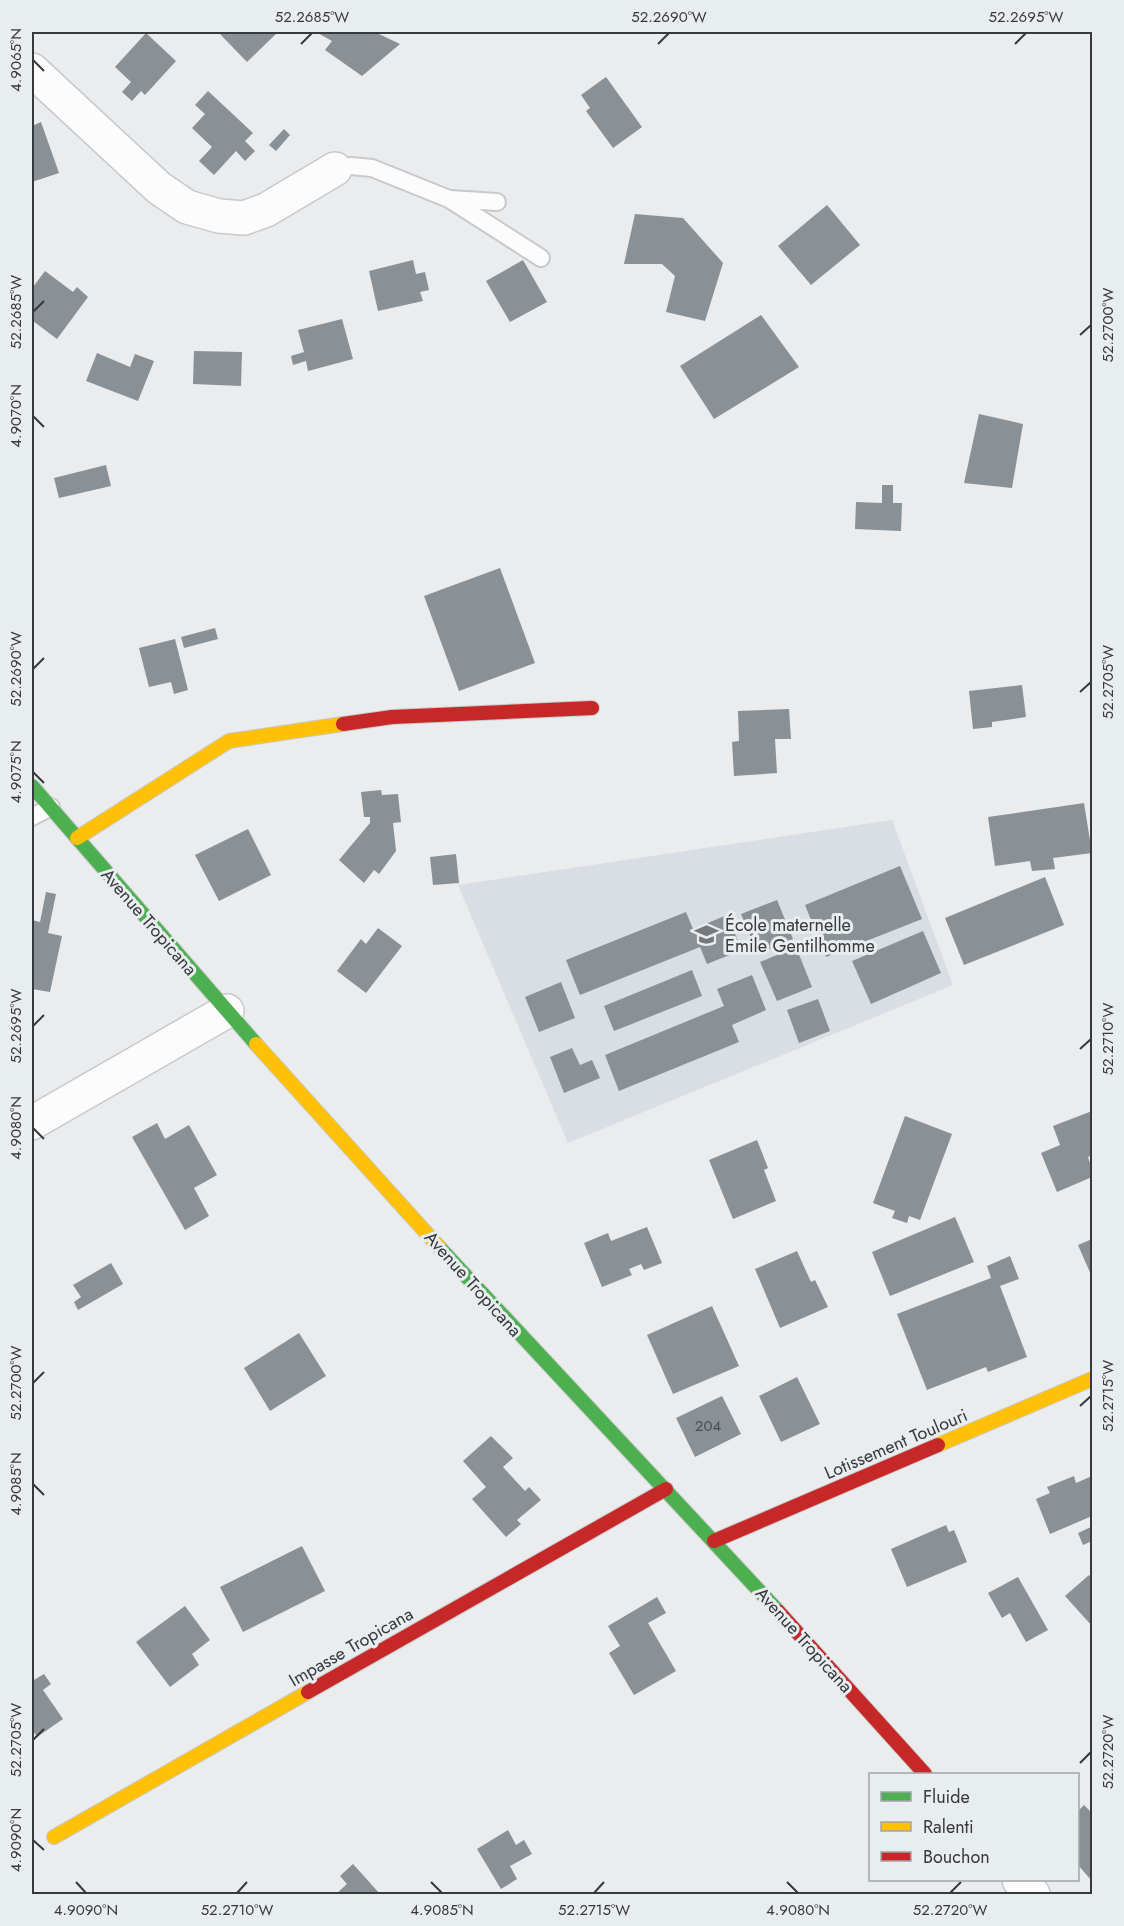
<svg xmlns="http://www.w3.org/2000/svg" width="1124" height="1926" viewBox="0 0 1124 1926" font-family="Jost,sans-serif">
  <rect width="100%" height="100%" fill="#eaecee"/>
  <polygon fill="#d8dee4" points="892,820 953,985 568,1143 458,885"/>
  <g fill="#899096">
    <polygon points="218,32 278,32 247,62"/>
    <polygon points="316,32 381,32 379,34 400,44 362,76 325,50 332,41"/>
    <polygon points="146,33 176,61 145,95 141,91 132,101 122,92 131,82 115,67"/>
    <polygon points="606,77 642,127 613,148 586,111 590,108 581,95"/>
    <polygon points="208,91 253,133 245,141 255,151 245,161 236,151 214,175 199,161 212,147 192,128 205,114 195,105"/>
    <polygon points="41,122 59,173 32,182 32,126"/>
    <polygon points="284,129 290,135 276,151 269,145"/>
    <polygon points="827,205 860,245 811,285 778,246"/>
    <polygon points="635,214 683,218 723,263 705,321 666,312 675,276 662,264 624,264"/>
    <polygon points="413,260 416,274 425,272 429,290 420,292 423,301 378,311 369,271"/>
    <polygon points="523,260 547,302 510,322 486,281"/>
    <polygon points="45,271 73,292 77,287 88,297 57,339 33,321 32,322 32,286 33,287"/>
    <polygon points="761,315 799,367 714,419 680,366"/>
    <polygon points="342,319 353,359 308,371 306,361 293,365 291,356 304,352 298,330"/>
    <polygon points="194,351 242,352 241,386 193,384"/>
    <polygon points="97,353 130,367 135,354 154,361 138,401 86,381"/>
    <polygon points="979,414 1023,424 1012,488 964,483"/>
    <polygon points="106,465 111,486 59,498 54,478"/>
    <polygon points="882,485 893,485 893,503 902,503 901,531 855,529 856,502 882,503"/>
    <polygon points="500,568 535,663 459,691 424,596"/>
    <polygon points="215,628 218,639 184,648 181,637"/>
    <polygon points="175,639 188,690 174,694 171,682 149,687 139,648"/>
    <polygon points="1022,685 1026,717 992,722 992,727 973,729 969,691"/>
    <polygon points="789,709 791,739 775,739 777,773 734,776 732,742 739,741 738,711"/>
    <polygon points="381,790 382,795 398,794 401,822 393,823 396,851 379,874 374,870 364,883 339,860 370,823 370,817 364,817 361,792"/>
    <polygon points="1084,803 1092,853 1053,858 1055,869 1032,871 1030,861 995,866 988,817"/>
    <polygon points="248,829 271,875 219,901 195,855"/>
    <polygon points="456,854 459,883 433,885 430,857"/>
    <polygon points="900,866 922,919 826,957 805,905"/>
    <polygon points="1045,877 1064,925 964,965 945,918"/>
    <polygon points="46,892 56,894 48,933 62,936 50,992 32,989 32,920 40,922"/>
    <polygon points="777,900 793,939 758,954 741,914"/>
    <polygon points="686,912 693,929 727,915 742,950 707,964 700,947 580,995 566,960"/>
    <polygon points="378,928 402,946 366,993 337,971 361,939 366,944"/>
    <polygon points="923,931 941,973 871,1004 852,961"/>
    <polygon points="796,947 812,987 777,1001 760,962"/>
    <polygon points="692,970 702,996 614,1031 604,1006"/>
    <polygon points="752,975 766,1010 732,1025 739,1042 619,1091 605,1055 724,1006 717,989"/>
    <polygon points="561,982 575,1018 539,1032 525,997"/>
    <polygon points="818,999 830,1031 799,1043 787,1010"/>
    <polygon points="572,1048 580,1065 592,1060 600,1078 564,1093 550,1057"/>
    <polygon points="1092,1111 1092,1155 1088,1157 1092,1169 1092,1177 1057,1192 1041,1153 1060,1145 1053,1126"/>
    <polygon points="905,1116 952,1134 920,1220 909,1216 907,1223 892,1218 895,1211 873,1203"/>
    <polygon points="157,1123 165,1139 189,1125 217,1175 194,1188 209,1216 185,1230 132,1137"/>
    <polygon points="757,1140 768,1168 764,1170 776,1201 733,1219 709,1160"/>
    <polygon points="955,1217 974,1262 890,1296 872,1252"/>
    <polygon points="647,1227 662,1263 644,1270 641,1264 629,1269 632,1275 602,1287 584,1243 608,1233 611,1241"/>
    <polygon points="1092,1239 1092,1277 1078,1245"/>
    <polygon points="797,1251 811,1282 815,1280 828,1307 780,1328 755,1269"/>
    <polygon points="1010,1256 1019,1279 1000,1286 1027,1357 988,1372 986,1367 927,1390 897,1314 991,1278 987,1266"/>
    <polygon points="111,1263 123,1284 78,1310 74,1302 81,1297 73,1285"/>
    <polygon points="712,1306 739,1366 673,1394 647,1335"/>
    <polygon points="299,1333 326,1376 270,1411 244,1368"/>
    <polygon points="797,1377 820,1424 781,1442 759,1396"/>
    <polygon points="722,1396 741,1434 695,1457 676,1418"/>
    <polygon points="491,1436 513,1458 503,1467 525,1491 529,1487 541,1500 517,1520 521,1524 506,1537 472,1499 486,1487 463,1461"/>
    <polygon points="1074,1476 1076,1483 1092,1476 1092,1516 1050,1534 1036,1499 1050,1493 1047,1487"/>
    <polygon points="946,1525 949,1532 954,1530 967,1562 907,1587 891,1549"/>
    <polygon points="1091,1527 1092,1541 1083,1545 1078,1533"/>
    <polygon points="302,1546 325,1591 243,1632 220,1587"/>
    <polygon points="1089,1575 1092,1579 1092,1626 1065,1596"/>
    <polygon points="1018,1577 1048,1630 1026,1642 1010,1613 1002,1618 988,1593"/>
    <polygon points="657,1597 666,1613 648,1623 676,1671 634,1695 609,1653 620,1646 608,1626"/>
    <polygon points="185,1606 210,1640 192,1654 199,1665 170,1687 136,1642"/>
    <polygon points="44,1674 51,1684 43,1690 63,1719 37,1737 32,1729 32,1679 33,1678 34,1680"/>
    <polygon points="1084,1805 1090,1811 1092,1809 1092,1881 1078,1865 1078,1811"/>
    <polygon points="508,1830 516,1845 524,1840 532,1854 510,1866 517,1879 501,1889 477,1849"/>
    <polygon points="353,1864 380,1894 336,1894 347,1884 340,1876"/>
  </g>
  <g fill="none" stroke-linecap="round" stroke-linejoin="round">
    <defs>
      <g id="lane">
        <polyline points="335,169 351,166 372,168 449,199 541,258"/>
        <polyline points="450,199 497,202"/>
        <polyline points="32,817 51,807"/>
      </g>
      <g id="street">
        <polyline points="32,70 159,188 187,207 219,216 244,218 266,210 335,169"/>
        <polyline points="32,1123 227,1011"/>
        <polyline points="1019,1880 1033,1894"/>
      </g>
      <g id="fast">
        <polyline points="32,786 256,1044"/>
        <polyline points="439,1247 778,1611"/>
      </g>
      <g id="slow">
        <polyline points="77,838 229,741 343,724"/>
        <polyline points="256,1044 439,1247"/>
        <polyline points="938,1445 1092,1379"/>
        <polyline points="54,1837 308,1692"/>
      </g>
      <g id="jam">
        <polyline points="343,724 392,717 592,708"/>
        <polyline points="714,1541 938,1445"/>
        <polyline points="778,1611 925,1774"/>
        <polyline points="308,1692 666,1489"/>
      </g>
    </defs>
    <use href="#lane" stroke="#c8c9cb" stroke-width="20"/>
    <use href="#street" stroke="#c8c9cb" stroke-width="36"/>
    <use href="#fast" stroke="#c8c9cb" stroke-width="16"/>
    <use href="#slow" stroke="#c8c9cb" stroke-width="16"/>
    <use href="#jam" stroke="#c8c9cb" stroke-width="16"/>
    <use href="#lane" stroke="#fcfcfc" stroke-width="16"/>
    <use href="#street" stroke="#fcfcfc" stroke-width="33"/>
    <use href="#fast" stroke="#4caf50" stroke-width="14"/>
    <use href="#slow" stroke="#ffc107" stroke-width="14"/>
    <use href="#jam" stroke="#c62828" stroke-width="14"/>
  </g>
  <path fill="none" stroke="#37393b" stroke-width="2" d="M301,44l11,-11M658,44l11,-11M1015,44l11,-11M33,60l11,11M33,312l11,-11M1080,335l11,-10M33,416l11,11M33,669l11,-11M1080,692l11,-10M33,772l11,11M33,1026l11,-11M1080,1049l11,-10M33,1128l11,11M33,1383l11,-11M1080,1406l11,-10M33,1484l11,11M33,1740l11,-11M1080,1763l11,-11M33,1840l11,10M76,1882l10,11M431,1882l11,11M787,1882l11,11M237,1893l10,-11M594,1893l10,-11M950,1893l11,-11"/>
  <defs>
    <symbol id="school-bare" viewBox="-9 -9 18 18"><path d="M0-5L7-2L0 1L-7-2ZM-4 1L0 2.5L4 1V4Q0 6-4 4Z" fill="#76787a" stroke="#e8edf0" stroke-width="2.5" paint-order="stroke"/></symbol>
  </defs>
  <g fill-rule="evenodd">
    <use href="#school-bare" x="690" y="918" width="33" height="33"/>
  </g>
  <g text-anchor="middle" stroke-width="6" stroke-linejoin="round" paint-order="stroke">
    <g font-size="15" fill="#4c4f52">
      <text x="708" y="1431">204</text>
    </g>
    <g font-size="18" fill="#37393b" stroke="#e8edf0">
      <text transform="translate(149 922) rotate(49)" y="6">Avenue Tropicana</text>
      <text transform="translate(473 1284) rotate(48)" y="6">Avenue Tropicana</text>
      <text transform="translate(896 1444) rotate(-23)" y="6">Lotissement Toulouri</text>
      <text transform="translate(804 1640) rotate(48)" y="6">Avenue Tropicana</text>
      <text transform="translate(351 1647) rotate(-30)" y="6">Impasse Tropicana</text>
    </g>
    <g font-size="18" fill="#37393b" stroke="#e8edf0" text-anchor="start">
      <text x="725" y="931">École maternelle<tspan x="725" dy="21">Emile Gentilhomme</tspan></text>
    </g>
  </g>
  <rect width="1124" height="1926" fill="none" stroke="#e8edf0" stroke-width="66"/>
  <rect x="869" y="1773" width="210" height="108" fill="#e8edf0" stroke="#a1a5a8" stroke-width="1.5"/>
  <rect x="881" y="1792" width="30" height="9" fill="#4caf50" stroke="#a1a5a8" stroke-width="1.5"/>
  <text x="923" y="1803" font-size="18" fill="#37393b">Fluide</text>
  <rect x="881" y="1822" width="30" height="9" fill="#ffc107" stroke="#a1a5a8" stroke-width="1.5"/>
  <text x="923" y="1833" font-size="18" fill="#37393b">Ralenti</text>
  <rect x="881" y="1852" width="30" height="9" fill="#c62828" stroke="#a1a5a8" stroke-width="1.5"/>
  <text x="923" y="1863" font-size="18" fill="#37393b">Bouchon</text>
  <rect x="33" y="33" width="1058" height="1860" fill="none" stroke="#37393b" stroke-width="2"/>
  <g font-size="15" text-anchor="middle" fill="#37393b">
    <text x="312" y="22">52.2685°W</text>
    <text x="669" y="22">52.2690°W</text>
    <text x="1026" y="22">52.2695°W</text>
    <text transform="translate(16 60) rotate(-90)" y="5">4.9065°N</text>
    <text transform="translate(16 312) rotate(-90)" y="5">52.2685°W</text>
    <text transform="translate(1108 325) rotate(-90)" y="5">52.2700°W</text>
    <text transform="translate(16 416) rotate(-90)" y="5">4.9070°N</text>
    <text transform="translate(16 669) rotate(-90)" y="5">52.2690°W</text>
    <text transform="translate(1108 682) rotate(-90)" y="5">52.2705°W</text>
    <text transform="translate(16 772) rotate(-90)" y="5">4.9075°N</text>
    <text transform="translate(16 1026) rotate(-90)" y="5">52.2695°W</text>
    <text transform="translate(1108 1039) rotate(-90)" y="5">52.2710°W</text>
    <text transform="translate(16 1128) rotate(-90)" y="5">4.9080°N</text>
    <text transform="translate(16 1383) rotate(-90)" y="5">52.2700°W</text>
    <text transform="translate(1108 1396) rotate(-90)" y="5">52.2715°W</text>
    <text transform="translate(16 1484) rotate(-90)" y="5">4.9085°N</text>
    <text transform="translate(16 1740) rotate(-90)" y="5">52.2705°W</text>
    <text transform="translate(1108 1752) rotate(-90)" y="5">52.2720°W</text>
    <text transform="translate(16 1840) rotate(-90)" y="5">4.9090°N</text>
    <text x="86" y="1915">4.9090°N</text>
    <text x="237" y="1915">52.2710°W</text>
    <text x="442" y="1915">4.9085°N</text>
    <text x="594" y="1915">52.2715°W</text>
    <text x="798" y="1915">4.9080°N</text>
    <text x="950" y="1915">52.2720°W</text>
  </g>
</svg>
